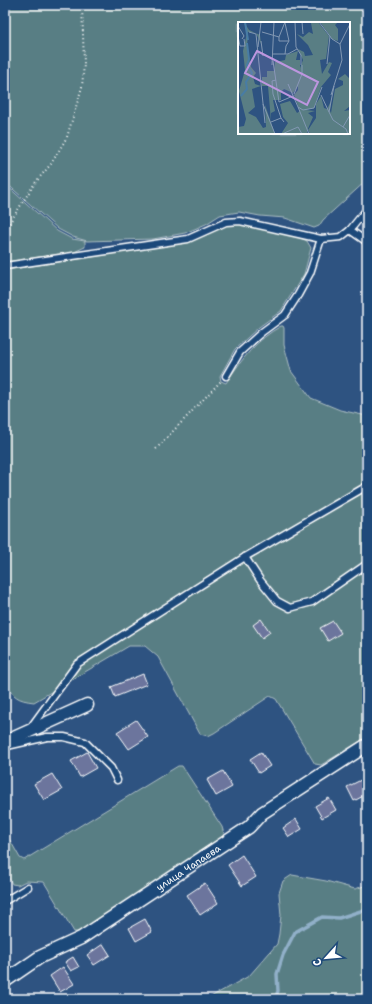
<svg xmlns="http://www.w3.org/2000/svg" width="372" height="1004" viewBox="0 0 372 1004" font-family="'Shantell Sans',sans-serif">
  <rect width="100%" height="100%" fill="#2e5381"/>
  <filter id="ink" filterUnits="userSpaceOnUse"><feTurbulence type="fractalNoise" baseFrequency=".025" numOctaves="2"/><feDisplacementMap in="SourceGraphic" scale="8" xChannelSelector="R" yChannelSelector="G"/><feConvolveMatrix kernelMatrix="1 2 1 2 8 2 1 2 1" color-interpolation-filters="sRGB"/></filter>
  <g filter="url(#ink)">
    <g fill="#597e84" stroke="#acbec2" fill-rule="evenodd">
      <path d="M5,5h362v175l-44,40 -4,6 -5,2 -29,-10 -25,-2 -21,-4 -19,3 -14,9 -21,9 -32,6 -66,2 -14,-4 -15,-8 -53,-47zM239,23h110v110h-110z"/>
      <polygon points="5,184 57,231 72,239 85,241 85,247 74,252 5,262"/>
      <path d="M226,224c25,0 59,6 81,17l4,7 -7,26 -23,37 -22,16 -24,22 -15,27 1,5 5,2c16,-24 30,-43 55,-57h2l1,2v17l7,26 20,27 29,12 27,6v321l-46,28 -6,-1 -39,-65 -6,-3 -56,37 -6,3 -8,-2 -42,-77 -13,-11h-16l-95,56c-17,-2 -20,-5 -29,-19v-413l185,-28z"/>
      <polygon points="178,766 182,766 222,827 224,834 221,838 79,932 74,932 44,882 26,881 18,885 12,884 5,871 5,834 7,835 20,858 24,860"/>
      <polygon points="292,875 326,881 355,889 367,885 367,999 207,999 249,976 277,944 279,934 281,915 279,893 283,881"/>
    </g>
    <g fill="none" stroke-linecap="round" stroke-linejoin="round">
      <polyline stroke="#91b0c9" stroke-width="3.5" points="275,999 278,991 277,974 283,955 295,932 322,917 339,918 367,909"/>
    </g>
    <g fill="#6c759d" stroke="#fff">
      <polygon points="261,619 270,632 262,638 253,625"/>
      <polygon points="333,621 341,633 328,641 320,628"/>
      <polygon points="143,674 147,684 115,697 111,687"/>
      <polygon points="136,720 148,737 129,749 117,732"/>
      <polygon points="87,752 96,768 80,777 71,761"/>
      <polygon points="261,752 270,766 259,773 250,759"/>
      <polygon points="223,771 232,787 216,796 207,780"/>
      <polygon points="52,774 62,790 44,800 34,784"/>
      <polygon points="361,780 367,791 367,794 354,801 347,787"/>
      <polygon points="329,798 336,810 322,818 315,806"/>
      <polygon points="296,819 302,829 289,837 283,828"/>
      <polygon points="242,855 256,877 242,886 228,865"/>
      <polygon points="205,883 218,903 200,915 187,895"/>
      <polygon points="145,919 152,932 136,941 129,928"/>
      <polygon points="103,944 110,955 94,965 87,955"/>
      <polygon points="73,957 79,967 71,971 65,962"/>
      <polygon points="63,967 74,984 60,992 50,976"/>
    </g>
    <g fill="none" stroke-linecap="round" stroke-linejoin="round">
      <defs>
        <g id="service">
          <polyline points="350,230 367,242"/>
          <polyline points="5,266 188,239 226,222 240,221 321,239 341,237 350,230 367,209"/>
          <polyline points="226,376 240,352 262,332 285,315 298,295 310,273 321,239"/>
          <polyline points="245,557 260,580 277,601 290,608 312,602 367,564"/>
          <polyline points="31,727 77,664 245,557 367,486"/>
          <polyline points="7,746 47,737 64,737 85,742 111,768 117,780"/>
          <polyline points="5,901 28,887"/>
        </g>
        <g id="minor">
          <polyline points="5,742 87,705"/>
          <path id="s1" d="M5,981l35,-24 41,-19 168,-111 13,-14 105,-68"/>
        </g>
      </defs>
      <use href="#service" stroke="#fff" stroke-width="9"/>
      <use href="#minor" stroke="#fff" stroke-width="15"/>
      <g stroke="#fff" stroke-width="2" stroke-dasharray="1 3" stroke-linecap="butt">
        <polyline points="5,230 35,183 51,164 67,137 82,87 84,64 82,5"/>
        <polyline points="156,449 221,381"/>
      </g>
      <use href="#service" stroke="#1f4a7a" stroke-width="6"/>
      <use href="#minor" stroke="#1f4a7a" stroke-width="12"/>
    </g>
  </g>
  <g text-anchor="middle" stroke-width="4" stroke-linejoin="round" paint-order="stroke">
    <g font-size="10" fill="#fff" stroke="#1f4a7a">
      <text dy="4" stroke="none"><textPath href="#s1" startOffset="216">улица Чапаева</textPath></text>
    </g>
  </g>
  <g transform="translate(238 22)">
    <rect width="112" height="112" fill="#2e5381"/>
    <path d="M6,0l5,8 11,5 1,9 -5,-11 -8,-1 -1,15 4,20 5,6 -3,4 2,7 6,2 -9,3 3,18 -7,6 8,4 7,11 3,-1 -1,-22 10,29h-37v-7l6,-1 2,-7 -7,-28 6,-21 -2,-19 4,-18zM80,0l11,14 -3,23 -6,1 2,14 7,-12 3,1 -4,9 3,3 -10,12 -7,21 -8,2 9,1 -7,2 5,4 -6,14 1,3h-27l7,-11 -5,-6 -3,-13 10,-3 7,12 3,-2 -6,-16 4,-5v-4l-5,7 -9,-4 -3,3v8h-8l2,11 -4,2v8l-3,-35h-6v-9h5v-6h7l1,-9 10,-2 1,-5 12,-4 -2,9h4v8l3,-8 -5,-11 6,3 1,4 8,-1 -5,-10 -11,-11 6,3 6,-5 4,2 -2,-11zM82,0h18l-3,3 3,4v12l-6,-2zM107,52l5,5v27l-6,5 6,-1v24h-40l-2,-4 8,-12v-14l5,-8 3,12 3,1 4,-8 -1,10 1,2 4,-24 8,-4v-4l-5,-2z" fill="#597e84"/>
    <path fill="none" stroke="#487ca5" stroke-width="2" d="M7,0l3,18M3,74l6,-7 -1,-7 6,-9 -5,-8 2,-6 -2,-16"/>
    <path fill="none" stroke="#8298b3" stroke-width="1" d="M57,0l1,25 5,8v10M64,0l1,12M81,0l13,17 8,5M47,1l4,18 -3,5 -1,8M0,4l6,10 -2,3M11,10l7,2 9,89M24,10l17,5v4h10M0,14l2,10h5l-1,-7M41,15l6,-15M23,19l2,15M102,22l10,-20M20,25l3,-25M35,32h15l9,-5M35,39l6,41 14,-6M89,42l3,-28M34,43l2,-43M38,58l-4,1 1,13 8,24M50,62l10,23 5,3 11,-2 8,-21M96,64l-5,26 4,8 13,9 2,5M56,72l8,-20v-9M83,73l8,17M93,73l11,-35 -2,-16M25,82l12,30M60,85l11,27M33,100l10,-4 3,4M105,105l7,-12M44,112l16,-7 4,7"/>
    <path fill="#bd96df" fill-opacity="0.15" stroke="#bd96df" stroke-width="2" d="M19,29l61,31 -11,23 -62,-32z"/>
    <rect width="112" height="112" fill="none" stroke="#fff" stroke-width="2"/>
  </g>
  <rect width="372" height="1004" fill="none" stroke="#1f4a7a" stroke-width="20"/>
  <rect x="10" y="10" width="352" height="984" fill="none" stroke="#fff" stroke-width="1.5" filter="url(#ink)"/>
  <g transform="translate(326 958) rotate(243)" stroke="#1f4a7a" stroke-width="3" paint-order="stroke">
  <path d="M0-3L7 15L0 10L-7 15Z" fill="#ffffff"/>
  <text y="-6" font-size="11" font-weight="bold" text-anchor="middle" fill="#ffffff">С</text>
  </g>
</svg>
